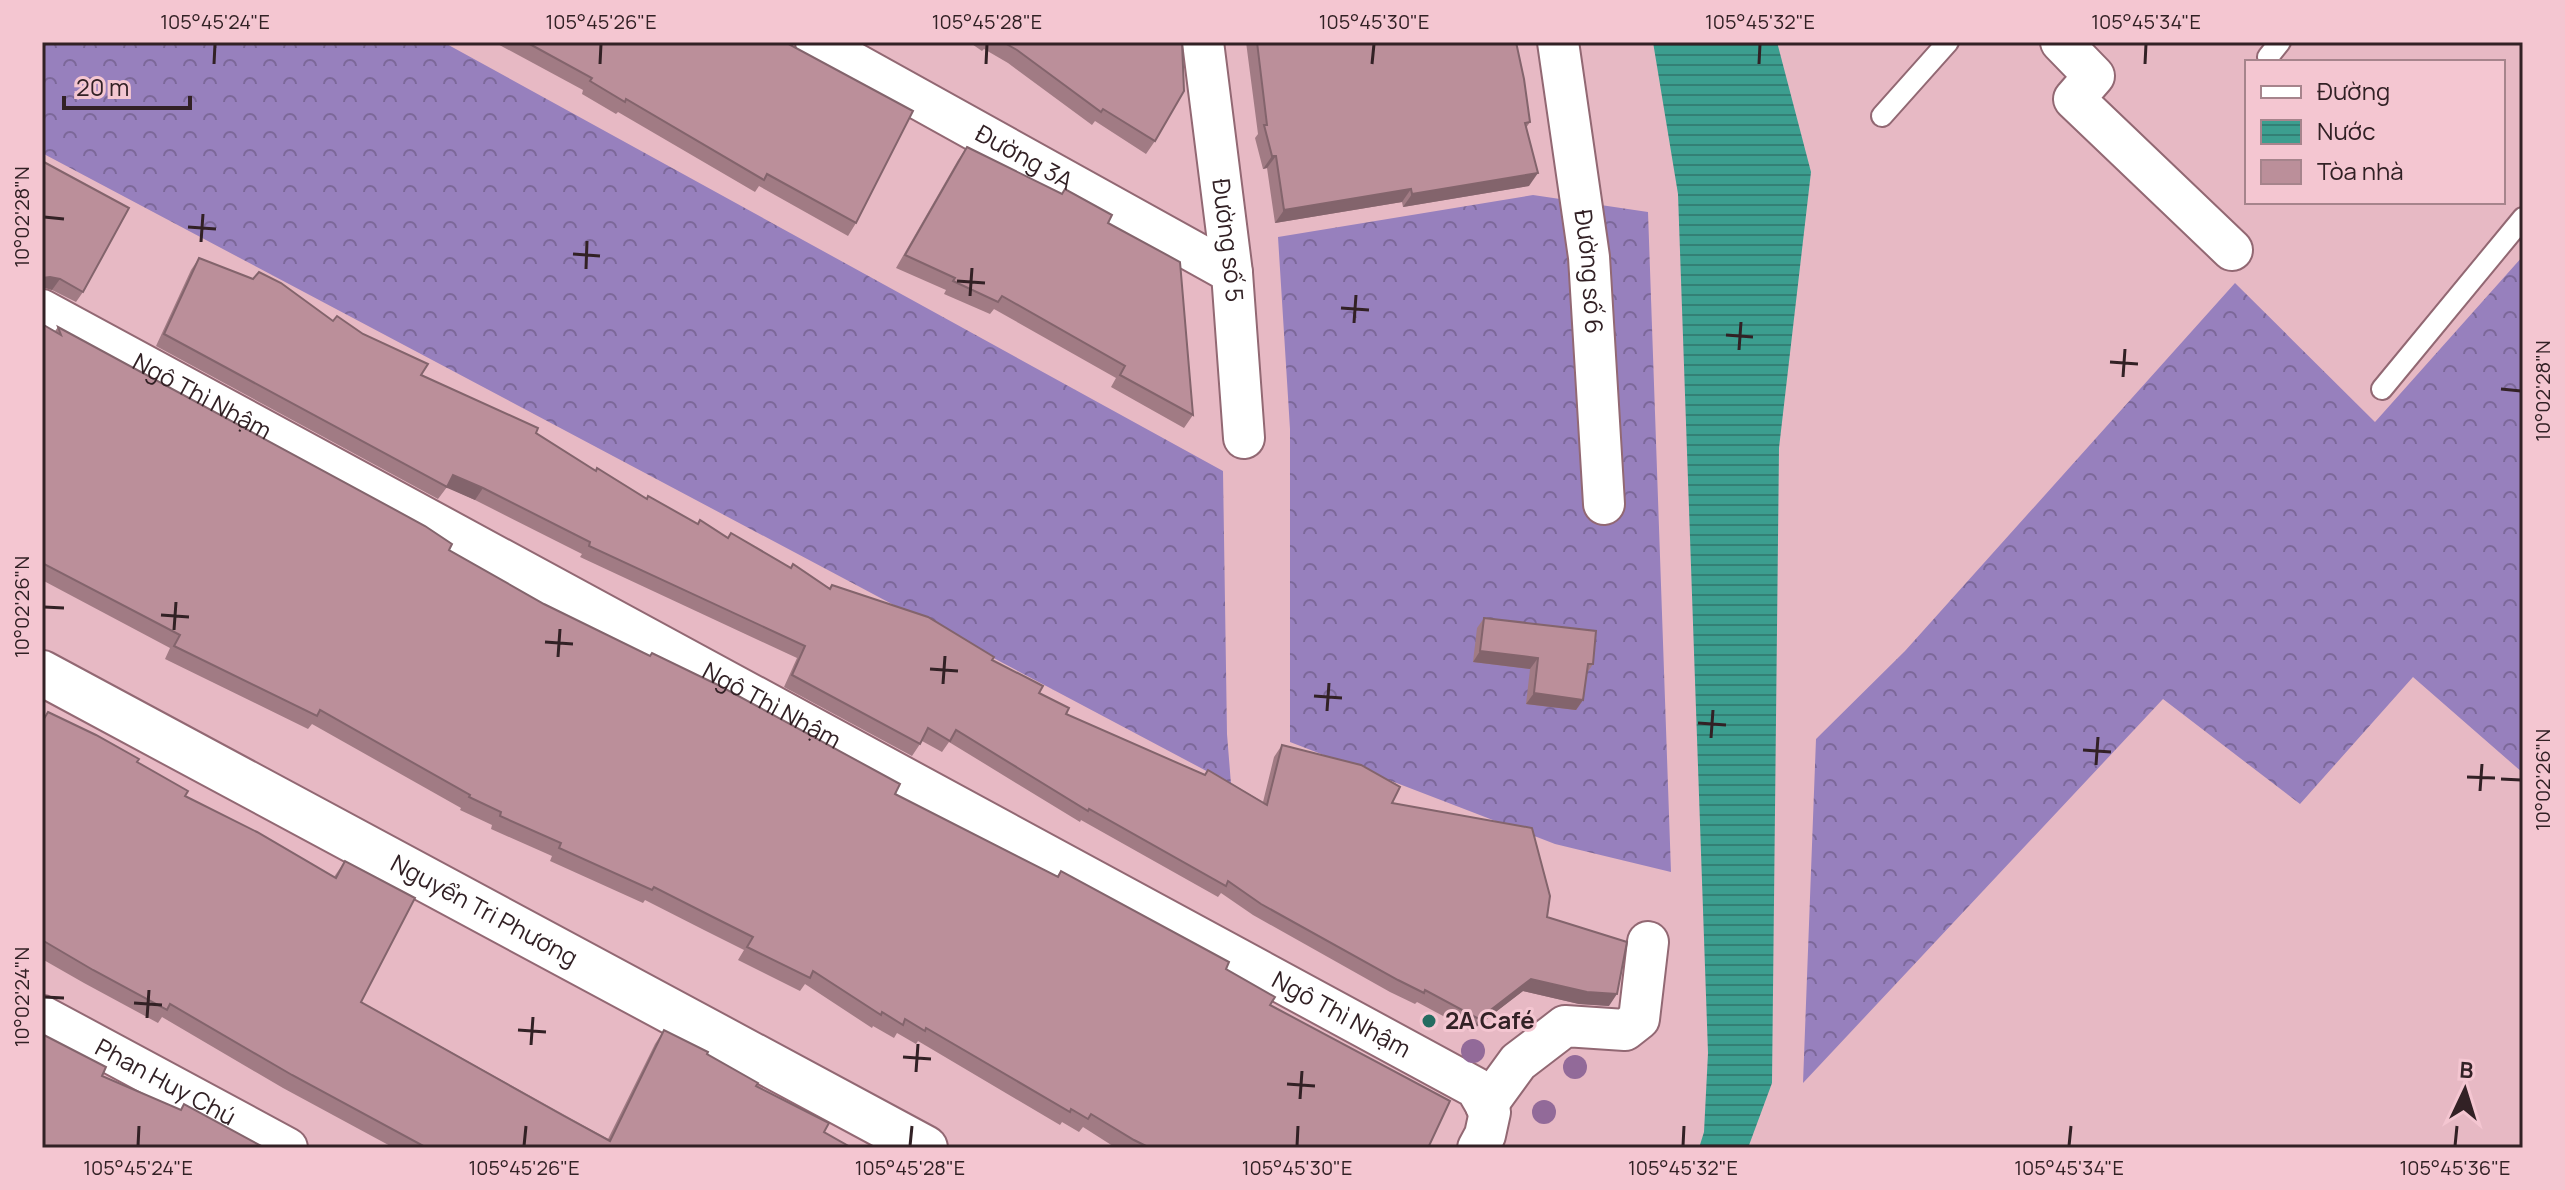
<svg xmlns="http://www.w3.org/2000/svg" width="2565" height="1190" viewBox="0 0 2565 1190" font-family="Manrope,sans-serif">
  <defs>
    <pattern id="forest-crowns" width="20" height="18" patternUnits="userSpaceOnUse" patternTransform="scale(2)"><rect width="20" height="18" fill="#9780bd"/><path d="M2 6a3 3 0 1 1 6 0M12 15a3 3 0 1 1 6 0" fill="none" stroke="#7c6899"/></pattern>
    <pattern id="water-rules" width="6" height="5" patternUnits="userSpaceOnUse" patternTransform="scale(2)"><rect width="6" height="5" fill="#3c9e8f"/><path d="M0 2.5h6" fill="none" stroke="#338075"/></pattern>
  </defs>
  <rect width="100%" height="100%" fill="#e7b9c4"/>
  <g fill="url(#forest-crowns)">
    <polygon points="42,42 443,42 1223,471 1227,734 1231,784 42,153"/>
    <polygon points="1533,195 1648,212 1671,872 1555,844 1290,742 1290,429 1278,237"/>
    <polygon points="2523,256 2523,773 2413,677 2300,804 2163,699 1803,1083 1816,739 1905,651 2235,283 2375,422"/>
  </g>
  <polygon fill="url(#water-rules)" points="1653,42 1777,42 1811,172 1779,448 1772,1083 1748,1148 1699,1148 1704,1132 1708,1053 1678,194"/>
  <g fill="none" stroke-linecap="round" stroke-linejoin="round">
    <defs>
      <g id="lane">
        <polyline points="2268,57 2280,42"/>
        <polyline points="1882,116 1948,42"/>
        <polyline points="2382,389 2523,218"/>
      </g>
      <g id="street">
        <path id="s1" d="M816,42l416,231"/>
        <path id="s2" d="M1203,42l29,231 12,165"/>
        <path id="s3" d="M1558,42l31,215 15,247"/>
        <polyline points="2061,42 2094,76 2074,99 2232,250"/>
        <path id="s4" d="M42,310l1434,778 14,24 -5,23 -7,13"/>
        <path id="s5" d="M42,1016l245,132"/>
        <polyline points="1486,1106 1518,1062 1565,1026 1625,1030 1639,1019 1648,942"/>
      </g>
      <g id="secondary">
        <path id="s6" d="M42,673l883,475"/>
      </g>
    </defs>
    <use href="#lane" stroke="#926873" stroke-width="24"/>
    <use href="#street" stroke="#926873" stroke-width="44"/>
    <use href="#secondary" stroke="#926873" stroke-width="48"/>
    <use href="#lane" stroke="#fff" stroke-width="20"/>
    <use href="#street" stroke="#fff" stroke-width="40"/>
    <use href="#secondary" stroke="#fff" stroke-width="44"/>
  </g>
  <g fill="#926a99">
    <circle cx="1473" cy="1051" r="12"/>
    <circle cx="1575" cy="1067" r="12"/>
    <circle cx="1544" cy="1112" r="12"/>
  </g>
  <g fill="#a17b84">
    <polygon points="494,42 785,42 856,223 848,236 759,186 755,192 618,112 616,114 582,94 583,90"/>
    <polygon points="969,42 1182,42 1155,141 1146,154 1095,121 1092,125 1008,63 984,49 982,51"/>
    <polygon points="1246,42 1516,42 1530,122 1526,128 1529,186 1403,207 1402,202 1275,223 1267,168 1263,169 1255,138 1258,134"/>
    <polygon points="967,147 1061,194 1065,189 1108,223 1193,415 1184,428 1111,387 1116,378 994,309 990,314 944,294 946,290 896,268 958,160"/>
    <polygon points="42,161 83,292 76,302 52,290 42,287"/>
    <polygon points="199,258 333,321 421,375 536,433 596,471 646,499 728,538 731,533 791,568 830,588 832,585 992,660 1066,714 1204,775 1208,770 1263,802 1274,757 1282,745 1392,803 1547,917 1609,1006 1579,1004 1523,991 1471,1031 1417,1002 1415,1004 1390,992 1253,915 1221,893 1218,897 1081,820 1080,822 949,742 942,752 922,741 912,756 784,687 797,658 580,557 582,554 475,500 447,487 438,499 156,346 191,270"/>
    <polygon points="42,324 55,331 58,327 544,604 895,794 1057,876 1061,871 1226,969 1270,1005 1428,1148 1116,1148 1083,1127 1079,1132 1062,1122 1060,1125 918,1041 916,1044 897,1033 894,1038 873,1026 872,1028 805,984 800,991 738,960 744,950 704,930 645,900 643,903 550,861 552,856 491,829 492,825 460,810 461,808 312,724 308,729 165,659 170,648 42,580"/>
    <polygon points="1484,618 1593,664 1587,673 1583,700 1576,710 1526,704 1530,669 1473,662 1477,628"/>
    <polygon points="48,712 137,762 185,796 334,877 345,861 361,1002 608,1139 655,1044 664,1030 707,1054 824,1132 852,1148 394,1148 283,1088 162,1017 158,1023 84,983 42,959 42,720"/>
  </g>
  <g fill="#83646c">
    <polygon points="1272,156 1276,156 1267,168 1263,169"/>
    <polygon points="1538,173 1529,186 1403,207 1412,194"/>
    <polygon points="1411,189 1402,202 1275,223 1284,210"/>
    <polygon points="50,277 60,279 52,290 42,287 42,278"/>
    <polygon points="453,475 483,488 475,500 445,487"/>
    <polygon points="1480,651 1538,658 1530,669 1473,662"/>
    <polygon points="1534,693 1583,700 1576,710 1526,704"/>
    <polygon points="1531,979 1617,994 1609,1006 1579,1004 1523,991 1471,1031 1479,1019"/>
  </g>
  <g fill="#bb8f9a" stroke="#83646c" stroke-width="2">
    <polygon points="526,42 785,42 913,111 856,223 767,174 764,180 626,99 625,102 590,81 592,78"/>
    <polygon points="1003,42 1182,42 1184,91 1155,141 1103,109 1101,112 1017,50"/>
    <polygon points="1257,42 1516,42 1524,79 1530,122 1525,123 1538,173 1412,194 1411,189 1284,210 1276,156 1272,156 1264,125 1267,125"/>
    <polygon points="967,147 1062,194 1065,189 1112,215 1108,223 1180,262 1193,415 1120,375 1125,366 1002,296 998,302 953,281 955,278 905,255"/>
    <polygon points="42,161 129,208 83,292 60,279 50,277 42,278"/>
    <polygon points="199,258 253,279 259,272 281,283 333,321 337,316 363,334 428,364 421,375 538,428 536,433 596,471 597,468 647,499 648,496 698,524 700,520 728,538 731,533 791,568 793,564 830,589 832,585 928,617 994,657 992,660 1043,686 1039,693 1069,708 1066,714 1205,775 1208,770 1267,805 1282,745 1361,765 1400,787 1392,803 1532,828 1550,896 1547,917 1627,942 1617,994 1587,992 1531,979 1479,1019 1425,990 1424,993 1398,980 1261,904 1228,881 1226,886 1089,809 1088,811 956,730 950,741 928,728 920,744 792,675 805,646 589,546 590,542 483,488 453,475 447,487 164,334"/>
    <polygon points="42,324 61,335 58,327 425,526 452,544 449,550 544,604 650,656 652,653 720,686 900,784 895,794 1058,877 1061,871 1229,962 1226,969 1275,997 1270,1005 1450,1101 1428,1148 1150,1148 1134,1140 1091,1114 1088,1119 1071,1109 1070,1112 926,1028 925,1031 905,1019 903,1025 882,1012 881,1015 813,971 810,978 747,947 753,937 713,917 654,887 652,890 559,848 561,843 500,816 501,812 469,797 470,795 320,710 317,716 174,646 180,635 42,563"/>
    <polygon points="1484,618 1596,631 1593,664 1588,664 1583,700 1534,693 1538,658 1480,651"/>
    <polygon points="48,712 96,735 139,759 137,762 188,791 185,796 257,832 336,878 345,861 415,898 361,1002 564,1116 610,1141 664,1030 708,1052 707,1054 758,1083 756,1086 829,1123 824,1132 852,1148 427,1148 292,1075 170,1004 167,1010 93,970 42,940 42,722"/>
    <polygon points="42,1034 106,1067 102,1076 181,1110 184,1104 265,1148 42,1148"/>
  </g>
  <path fill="none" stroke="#322125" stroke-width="3" d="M214,64l1,-20M600,64l1,-20M986,64l1,-20M1372,64l2,-20M1759,64l1,-20M2145,64l1,-20M44,217l20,2M188,227l28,2M201,242l2,-28M573,254l27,2M586,269l1,-28M957,281l28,2M970,296l2,-28M1341,308l28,2M1354,323l2,-28M1726,335l27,2M1739,350l2,-28M2110,362l28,2M2123,377l2,-28M2501,389l20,2M44,607l20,1M161,615l28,2M174,630l2,-28M545,642l28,2M558,657l2,-28M930,669l28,2M943,684l2,-28M1314,696l28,2M1327,711l2,-28M1698,723l28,2M1711,738l2,-28M2083,750l28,2M2096,765l2,-28M2467,777l28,1M2501,779l20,1M2480,791l2,-27M44,997l20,1M134,1003l28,2M147,1018l2,-28M518,1030l28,2M531,1045l2,-28M903,1057l28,2M916,1072l2,-28M1287,1084l28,2M1300,1099l2,-28M138,1146l1,-20M524,1146l2,-20M910,1146l2,-20M1297,1146l1,-20M1683,1146l1,-20M2069,1146l2,-20M2455,1146l2,-20"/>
  <circle fill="#256c61" stroke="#f4c6d1" stroke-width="3" cx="1429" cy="1021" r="8"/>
  <g text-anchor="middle" stroke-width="6" stroke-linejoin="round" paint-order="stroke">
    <g font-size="24" fill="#322125" stroke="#f4c6d1">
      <text dy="8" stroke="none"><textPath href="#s1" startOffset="238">Đường 3A</textPath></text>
      <text dy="8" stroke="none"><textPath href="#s2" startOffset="200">Đường số 5</textPath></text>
      <text dy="8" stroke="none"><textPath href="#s3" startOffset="232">Đường số 6</textPath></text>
      <text dy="8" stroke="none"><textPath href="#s4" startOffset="182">Ngô Thì Nhậm</textPath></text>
      <text dy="8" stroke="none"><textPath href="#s4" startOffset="830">Ngô Thì Nhậm</textPath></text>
      <text dy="8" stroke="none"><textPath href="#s6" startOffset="502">Nguyển Tri Phương</textPath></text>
      <text dy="8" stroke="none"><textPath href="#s4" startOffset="1478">Ngô Thì Nhậm</textPath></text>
      <text dy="8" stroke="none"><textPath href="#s5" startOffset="140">Phan Huy Chú</textPath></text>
    </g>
    <g font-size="24" font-weight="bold" fill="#322125" stroke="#f4c6d1" text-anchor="start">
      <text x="1445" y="1029">2A Café</text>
    </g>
  </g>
  <rect width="2565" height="1190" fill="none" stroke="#f4c6d1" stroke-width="88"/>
  <rect x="2245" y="60" width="260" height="144" fill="#f4c6d1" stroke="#a6848c" stroke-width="2"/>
  <rect x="2261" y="86" width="40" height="12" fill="#ffffff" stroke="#a6848c" stroke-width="2"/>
  <text x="2317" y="100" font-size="24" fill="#322125">Đường</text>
  <rect x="2261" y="120" width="40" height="24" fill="url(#water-rules)" stroke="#a6848c" stroke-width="2"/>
  <text x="2317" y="140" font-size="24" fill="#322125">Nước</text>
  <rect x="2261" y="160" width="40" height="24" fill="#bb8f9a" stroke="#a6848c" stroke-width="2"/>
  <text x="2317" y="180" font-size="24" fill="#322125">Tòa nhà</text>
  <g transform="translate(2465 1090) rotate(4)" stroke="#f4c6d1" stroke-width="6" paint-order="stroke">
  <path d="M0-6L14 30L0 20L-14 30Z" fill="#322125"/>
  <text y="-12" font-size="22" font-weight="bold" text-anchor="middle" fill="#322125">B</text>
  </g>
  <path d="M64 96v12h126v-12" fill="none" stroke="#322125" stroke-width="4"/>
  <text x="76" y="96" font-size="24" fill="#322125" stroke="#f4c6d1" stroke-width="6" paint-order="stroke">20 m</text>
  <rect x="44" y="44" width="2477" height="1102" fill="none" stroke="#322125" stroke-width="3"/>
  <g font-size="20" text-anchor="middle" fill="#322125">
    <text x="215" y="29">105°45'24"E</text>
    <text x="601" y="29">105°45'26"E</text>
    <text x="987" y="29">105°45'28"E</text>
    <text x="1374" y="29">105°45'30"E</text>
    <text x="1760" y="29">105°45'32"E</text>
    <text x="2146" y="29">105°45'34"E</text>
    <text transform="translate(22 217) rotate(-90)" y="7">10°02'28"N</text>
    <text transform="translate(2543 391) rotate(-90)" y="7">10°02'28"N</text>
    <text transform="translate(22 607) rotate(-90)" y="7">10°02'26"N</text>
    <text transform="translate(2543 780) rotate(-90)" y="7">10°02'26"N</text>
    <text transform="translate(22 997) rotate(-90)" y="7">10°02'24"N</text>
    <text x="138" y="1175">105°45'24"E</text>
    <text x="524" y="1175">105°45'26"E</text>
    <text x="910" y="1175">105°45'28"E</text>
    <text x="1297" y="1175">105°45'30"E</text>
    <text x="1683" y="1175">105°45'32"E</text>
    <text x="2069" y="1175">105°45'34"E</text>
    <text x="2455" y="1175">105°45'36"E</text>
  </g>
</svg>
